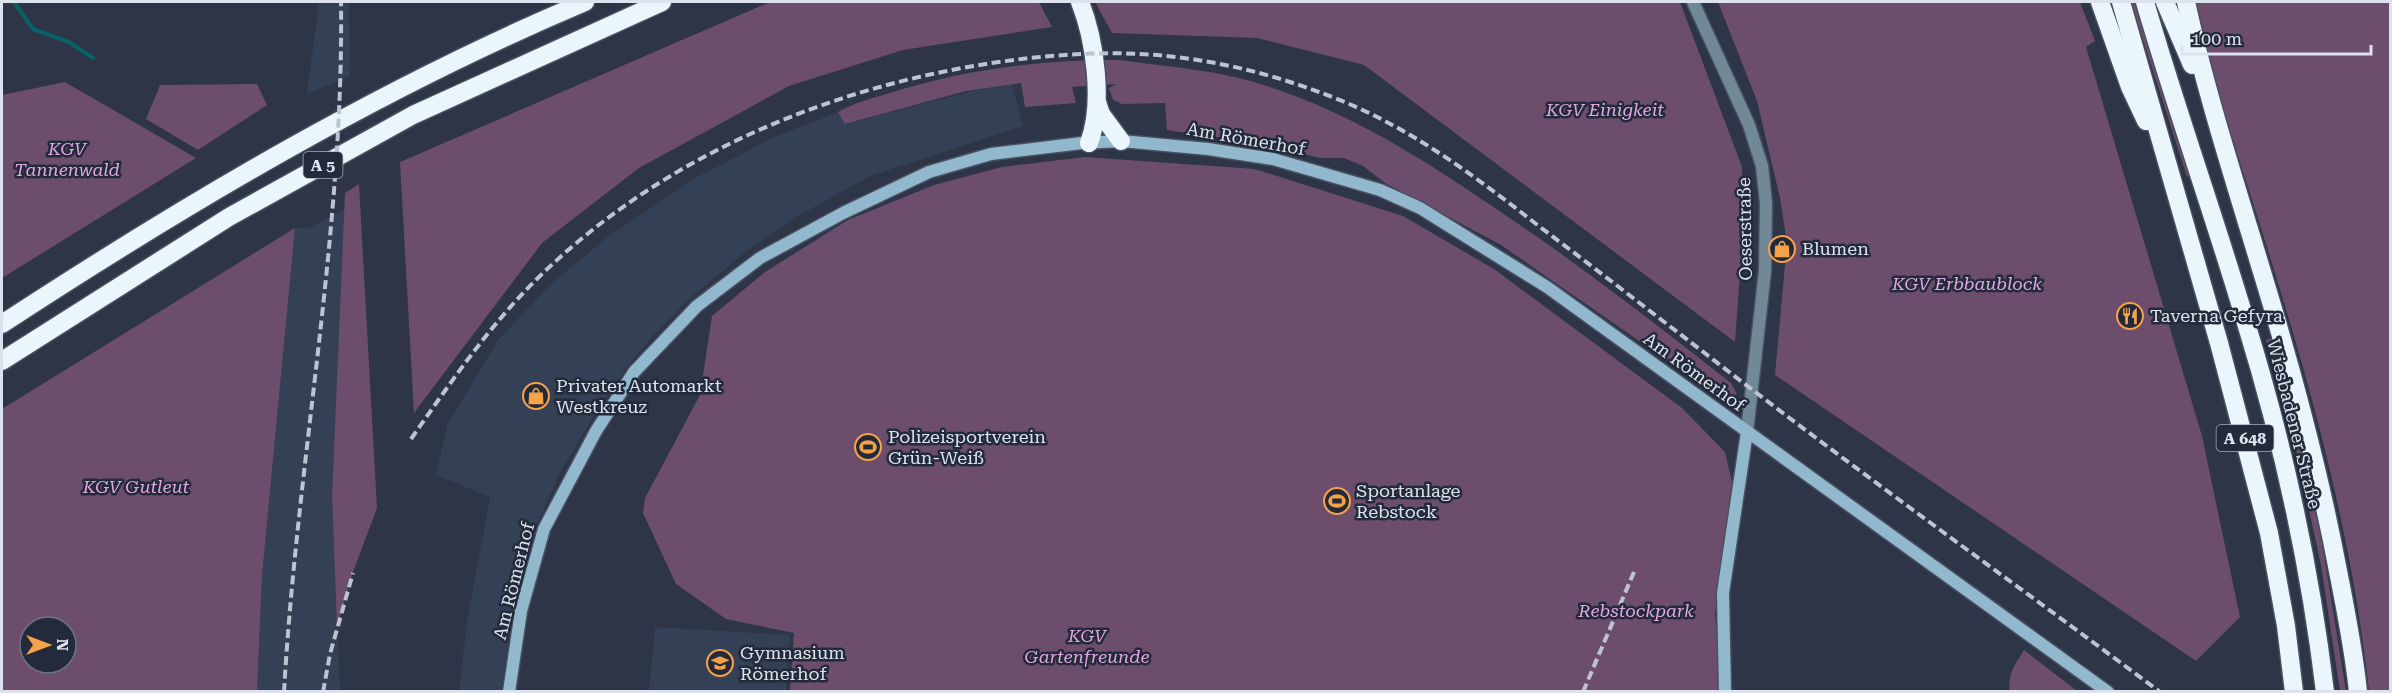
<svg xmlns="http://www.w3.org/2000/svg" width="2392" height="693" viewBox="0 0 2392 693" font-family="'Roboto Serif',serif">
  <rect width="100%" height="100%" fill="#2d3546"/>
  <g fill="#344056">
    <polygon points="319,2 349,2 350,76 307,94"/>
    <polygon points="1011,81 1023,126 870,176 798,216 748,250 689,299 651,338 624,371 591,421 560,473 536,526 516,589 501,691 459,691 467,621 490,497 436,475 447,425 498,340 553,282 609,236 697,177 772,138 838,112 846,124"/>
    <polygon points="345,209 332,495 340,691 257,692 262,576 295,228 308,229"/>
    <polygon points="655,627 790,635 786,691 649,691"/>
  </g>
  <g fill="#6c4d6b" fill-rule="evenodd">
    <polygon points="770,2 1039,2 1052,27 903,50 789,86 639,168 542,243 414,413 400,162"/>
    <polygon points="1095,2 1680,2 1742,167 1742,246 1735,342 1364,65 1257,38 1112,33"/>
    <polygon points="1718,2 2080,2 2095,41 2086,47 2202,436 2240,617 2196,661 1775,375 1787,243 1780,198 1757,101"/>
    <polygon points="2131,2 2136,2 2191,174 2187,177"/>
    <path d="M2195,2h195v689h-21c-16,-149 -55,-294 -100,-437 -25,-84 -56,-166 -74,-252z"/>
    <path d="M1120,60c49,7 99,10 147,26 82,27 148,68 219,116 85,56 165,118 245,181l6,11 -7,5 -10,-2 -219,-152 -116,-62 -22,-17 -19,-8h-24l-57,-14 -96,-14 -2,-27 -43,1 -9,-4 -4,-12 7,-4 -44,3 4,16 -51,4 -4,-24 -55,8 -121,33 -7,-12c16,-9 34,-14 52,-19 73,-23 153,-34 230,-33z"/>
    <polygon points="65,82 196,158 2,278 2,95"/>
    <polygon points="257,84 267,105 198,150 146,119 160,85"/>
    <polygon points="1085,157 1255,169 1403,216 1494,269 1682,408 1725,452 1733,486 1715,615 1722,691 790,691 794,633 726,619 676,584 643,513 645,498 700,395 712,316 765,272 848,220 934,185 1002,167"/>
    <polygon points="359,184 377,508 353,572 337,627 332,495 345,193"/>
    <path d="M295,228l-33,348 -5,115h-255v-282zM30,627h36v36h-36z"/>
    <polygon points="2271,338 2299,442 2294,443 2266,340"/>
    <polygon points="2301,448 2321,537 2346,691 2340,691 2321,565 2296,450"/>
    <path d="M2024,650l53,41h-67c-3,-16 5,-27 14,-41z"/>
  </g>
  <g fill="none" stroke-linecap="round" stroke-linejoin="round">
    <polyline stroke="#076366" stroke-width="4" points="14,2 33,29 69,42 93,58"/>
    <defs>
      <polyline id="tertiary" points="1693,2 1749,125 1762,166 1766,203 1765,271 1747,432"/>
      <g id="secondary">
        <polyline points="509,692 521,611 544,529 596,431 634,372 697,306 760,258 843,213 929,172 991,154 1082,143 1121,141 1208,149 1273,159 1380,190 1420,208 1547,287 2108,692"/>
        <polyline points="1725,692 1723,593 1747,432"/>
      </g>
      <g id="motorway">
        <path d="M1080,2c15,38 24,101 9,141"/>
        <polyline points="2100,2 2130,87 2146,121"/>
        <polyline points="2121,2 2219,343 2269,533 2286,626 2294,692"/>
        <path d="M2145,2c31,107 69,213 101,321 37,120 64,243 79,369"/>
        <polyline points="2165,2 2192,65"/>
        <path d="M2186,2c20,91 49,180 76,270 30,98 57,198 76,299 8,40 16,80 20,121"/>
        <polyline points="1097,102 1101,114 1121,141"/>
        <path d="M2,324c185,-121 379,-236 583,-322"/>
        <polyline points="2,361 229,217 413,115 662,2"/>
      </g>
    </defs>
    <use href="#tertiary" stroke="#495161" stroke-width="15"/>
    <use href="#secondary" stroke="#495161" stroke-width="15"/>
    <use href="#motorway" stroke="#495161" stroke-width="21"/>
    <use href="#tertiary" stroke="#718996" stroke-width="12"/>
    <use href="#secondary" stroke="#91b8cd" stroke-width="12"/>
    <use href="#motorway" stroke="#eaf6fc" stroke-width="18"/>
    <g stroke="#bdc4d0" stroke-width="4" stroke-dasharray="9 4.5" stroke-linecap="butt">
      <path d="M411,439c40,-57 80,-116 130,-164 131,-127 310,-197 489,-217 48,-5 98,-7 146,-1 59,7 116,23 171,46 71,30 133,77 193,124 56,42 111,85 166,127 149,116 303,225 454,338"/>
      <path d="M284,692c13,-231 60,-459 57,-690"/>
      <polyline points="323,692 330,654 353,573"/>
      <polyline points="1583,692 1634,572"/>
    </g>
  </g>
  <defs>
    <symbol id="shop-ring" viewBox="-11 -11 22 22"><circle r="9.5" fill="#232b3b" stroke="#f6a248" stroke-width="1.5"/><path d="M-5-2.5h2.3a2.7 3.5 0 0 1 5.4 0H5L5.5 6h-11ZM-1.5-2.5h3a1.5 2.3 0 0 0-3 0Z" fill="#f6a248"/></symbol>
    <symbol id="restaurant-ring" viewBox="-11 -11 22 22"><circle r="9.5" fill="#232b3b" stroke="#f6a248" stroke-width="1.5"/><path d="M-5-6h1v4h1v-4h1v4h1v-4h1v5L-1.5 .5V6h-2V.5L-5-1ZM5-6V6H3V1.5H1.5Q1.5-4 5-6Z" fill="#f6a248"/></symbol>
    <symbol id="stadium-ring" viewBox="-11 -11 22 22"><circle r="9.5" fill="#232b3b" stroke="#f6a248" stroke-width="1.5"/><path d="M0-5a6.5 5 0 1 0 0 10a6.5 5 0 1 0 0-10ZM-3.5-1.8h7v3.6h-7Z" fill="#f6a248"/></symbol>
    <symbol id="school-ring" viewBox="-11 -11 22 22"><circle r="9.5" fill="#232b3b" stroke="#f6a248" stroke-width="1.5"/><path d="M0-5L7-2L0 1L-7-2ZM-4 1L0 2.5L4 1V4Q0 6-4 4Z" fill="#f6a248"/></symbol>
  </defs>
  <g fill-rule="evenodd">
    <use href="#shop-ring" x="1767" y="234" width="30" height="30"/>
    <use href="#restaurant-ring" x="2115" y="301" width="30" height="30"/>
    <use href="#shop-ring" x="521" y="381" width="30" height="30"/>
    <use href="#stadium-ring" x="853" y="432" width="30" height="30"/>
    <use href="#stadium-ring" x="1322" y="486" width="30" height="30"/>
    <use href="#school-ring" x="705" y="648" width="30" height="30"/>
  </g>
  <g text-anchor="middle" stroke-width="5" stroke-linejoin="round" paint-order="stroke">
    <g fill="#232b3b" stroke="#a5acb8" stroke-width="1.5">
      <rect x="303.5" y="152" width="39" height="26" rx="4.5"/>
      <rect x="2216.5" y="425" width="57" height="26" rx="4.5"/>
    </g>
    <g font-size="16" font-weight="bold" fill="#dde3ee">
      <text x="323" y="171">A 5</text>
      <text x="2245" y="444">A 648</text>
    </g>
    <g font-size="18" font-style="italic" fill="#e3a6e2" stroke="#232b3b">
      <text x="1605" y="116">KGV Einigkeit</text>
      <text x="67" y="155">KGV<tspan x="67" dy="21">Tannenwald</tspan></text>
      <text x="1967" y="290">KGV Erbbaublock</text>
      <text x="136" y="493">KGV Gutleut</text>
      <text x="1636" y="617">Rebstockpark</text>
      <text x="1087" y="642">KGV<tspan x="1087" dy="21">Gartenfreunde</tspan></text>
    </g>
    <g font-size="18" fill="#dde3ee" stroke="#232b3b">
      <text transform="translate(1246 139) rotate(10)" y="6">Am Römerhof</text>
      <text transform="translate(1745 229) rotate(-91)" y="6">Oeserstraße</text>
      <text transform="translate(1694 372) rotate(36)" y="6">Am Römerhof</text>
      <text transform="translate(2294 424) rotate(76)" y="6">Wiesbadener Straße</text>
      <text transform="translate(514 581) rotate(-76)" y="6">Am Römerhof</text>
    </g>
    <g font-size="18" fill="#dde3ee" stroke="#232b3b" text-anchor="start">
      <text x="1802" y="255">Blumen</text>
      <text x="2150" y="322">Taverna Gefyra</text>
      <text x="556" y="392">Privater Automarkt<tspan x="556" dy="21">Westkreuz</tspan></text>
      <text x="888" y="443">Polizeisportverein<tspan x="888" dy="21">Grün-Weiß</tspan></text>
      <text x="1356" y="497">Sportanlage<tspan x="1356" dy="21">Rebstock</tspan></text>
      <text x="740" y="659">Gymnasium<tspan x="740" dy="21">Römerhof</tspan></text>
    </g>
  </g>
  <rect width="2392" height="693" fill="none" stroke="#dde3ee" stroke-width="6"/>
  <g transform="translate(48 645) rotate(90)"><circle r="28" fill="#232b3b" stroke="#6d7583" stroke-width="1.5"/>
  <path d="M0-4.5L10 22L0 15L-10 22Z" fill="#f6a248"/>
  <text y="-9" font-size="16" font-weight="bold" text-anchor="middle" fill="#dde3ee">N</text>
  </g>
  <path d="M2182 45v9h189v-9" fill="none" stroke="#dde3ee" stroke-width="3"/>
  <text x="2191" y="45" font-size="18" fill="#dde3ee" stroke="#232b3b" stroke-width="4.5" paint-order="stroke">100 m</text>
</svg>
